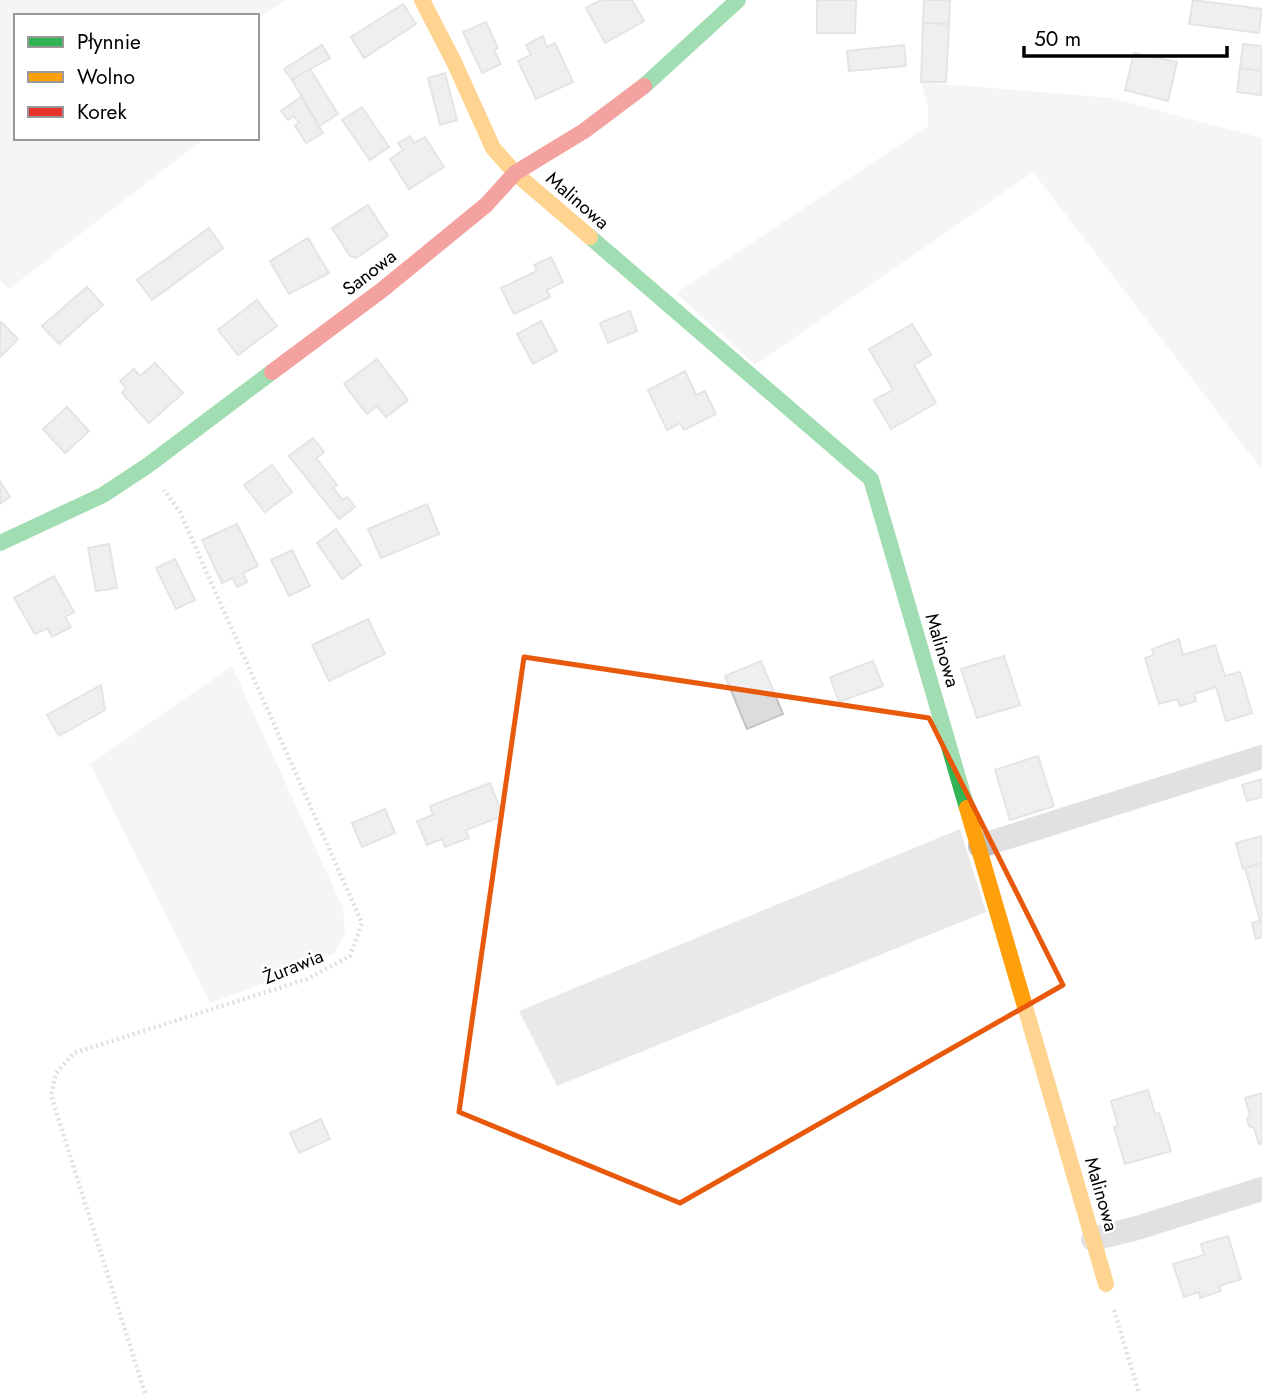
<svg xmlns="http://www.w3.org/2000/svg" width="1262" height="1393" viewBox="0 0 1262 1393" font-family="Jost,sans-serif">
  <rect width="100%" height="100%" fill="#fff"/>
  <g fill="#e9e9e9">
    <polygon points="0,0 286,0 257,19 257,16 16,16 16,138 205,138 9,289 0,280"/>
    <polygon points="921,82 1111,98 1262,138 1262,470 1033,172 755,365 676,293 928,126 928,107"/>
    <polygon points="232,666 343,908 345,934 334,953 309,967 210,1003 90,764"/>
    <polygon points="960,829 986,912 557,1086 519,1011"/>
  </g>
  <g fill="#dcdcdc" stroke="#c4c4c4" stroke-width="2">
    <polygon points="601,0 632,0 644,21 605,43 586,8"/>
    <polygon points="817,0 856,0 855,33 817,33"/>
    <polygon points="924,0 950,0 949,24 923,23"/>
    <polygon points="1193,0 1262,9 1259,33 1189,24"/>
    <polygon points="403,4 416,24 364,58 351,37"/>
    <polygon points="486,22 498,48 494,50 501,64 482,73 463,32"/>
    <polygon points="923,23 949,24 946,82 921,82"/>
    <polygon points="543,36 547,47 555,43 573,82 536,99 518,61 531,55 526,45"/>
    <polygon points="1243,44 1262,46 1262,71 1240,68"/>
    <polygon points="322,45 330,58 292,80 284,69"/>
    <polygon points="904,45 906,66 849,71 847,51"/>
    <polygon points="1134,53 1177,62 1168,101 1125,90"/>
    <polygon points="1240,68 1262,71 1261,95 1237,92"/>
    <polygon points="310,69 338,114 319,126 292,80"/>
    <polygon points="445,73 457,120 440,125 428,78"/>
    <polygon points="301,97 323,133 306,143 295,126 299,123 294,116 288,120 281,111"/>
    <polygon points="362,107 389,147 370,160 342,120"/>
    <polygon points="410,136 414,143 425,137 444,167 409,189 390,159 403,150 398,143"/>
    <polygon points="368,205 388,236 356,258 350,256 332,228"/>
    <polygon points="209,228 223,248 152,300 137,280"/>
    <polygon points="308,238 329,273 289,294 270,261"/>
    <polygon points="551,257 563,282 547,290 550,297 514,314 501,288 537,271 534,265"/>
    <polygon points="87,287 103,305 59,344 42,326"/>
    <polygon points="257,300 277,326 238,355 218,330"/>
    <polygon points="630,311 637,331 608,343 600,323"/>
    <polygon points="541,321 557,351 533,364 517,334"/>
    <polygon points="1,322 18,339 0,357 0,322"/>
    <polygon points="912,324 931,355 914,365 936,403 891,429 874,400 893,390 869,349"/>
    <polygon points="377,359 408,400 386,417 377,406 367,414 344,384"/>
    <polygon points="155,363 183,393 149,423 122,393 126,388 120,381 134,369 140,376"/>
    <polygon points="685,371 696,395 705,391 716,414 684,430 680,423 667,430 648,390"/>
    <polygon points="67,407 89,431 65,453 43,429"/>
    <polygon points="313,438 324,452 316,458 337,485 333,488 343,500 347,497 355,507 339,519 289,456"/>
    <polygon points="272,465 292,492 265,512 244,485"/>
    <polygon points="0,481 10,497 0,504"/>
    <polygon points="427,504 439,534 381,558 368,529"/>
    <polygon points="237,524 258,566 243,573 247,582 237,587 233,578 222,583 202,540"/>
    <polygon points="336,529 361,565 342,579 317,543"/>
    <polygon points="109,544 117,588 96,591 88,548"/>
    <polygon points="292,550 310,586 289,596 271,560"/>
    <polygon points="175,559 195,600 176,609 156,568"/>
    <polygon points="54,576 74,612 65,617 71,627 52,637 47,628 35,634 14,598"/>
    <polygon points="368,619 385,654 329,681 312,645"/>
    <polygon points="1179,639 1183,655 1215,645 1225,676 1240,672 1252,713 1226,721 1216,687 1194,694 1196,701 1180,706 1177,699 1159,704 1145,658 1154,655 1152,649"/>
    <polygon points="1004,656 1020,705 977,718 961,669"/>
    <polygon points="761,661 783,714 747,729 725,676"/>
    <polygon points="873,661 883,686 839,702 830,677"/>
    <polygon points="101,685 105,710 59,736 47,715"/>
    <polygon points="1038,756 1054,806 1010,820 995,770"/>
    <polygon points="1262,779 1262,797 1247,801 1242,785"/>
    <polygon points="490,783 503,816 466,830 469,838 445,847 442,839 427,845 417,821 433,815 430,806"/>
    <polygon points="385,809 395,833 362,847 352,823"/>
    <polygon points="1262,836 1262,863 1243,869 1236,843"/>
    <polygon points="1262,863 1262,937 1256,939 1252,923 1260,921 1245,868"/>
    <polygon points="1148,1090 1155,1114 1159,1113 1171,1151 1125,1164 1114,1127 1118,1126 1111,1101"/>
    <polygon points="1262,1093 1262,1143 1259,1144 1254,1128 1249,1126 1247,1119 1250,1115 1245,1098"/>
    <polygon points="321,1119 330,1139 299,1153 290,1133"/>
    <polygon points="1228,1236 1241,1279 1219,1286 1221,1291 1200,1298 1199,1292 1184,1297 1173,1264 1204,1255 1201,1244"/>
  </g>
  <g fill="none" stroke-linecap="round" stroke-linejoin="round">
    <g stroke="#b8b8b8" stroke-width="4.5" stroke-dasharray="2 3.5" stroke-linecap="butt">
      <polyline points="1114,1310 1139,1393"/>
      <polyline points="145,1393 51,1095 56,1073 74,1053 307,979 350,956 362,923 180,512 164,490"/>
    </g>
    <g stroke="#bdbdbd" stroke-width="24">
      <polyline points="980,846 1262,757"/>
      <polyline points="1093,1239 1137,1228 1262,1189"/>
    </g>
    <g stroke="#30b455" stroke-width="16">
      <polyline points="644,86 738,0"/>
      <polyline points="590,237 871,479 967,808"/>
      <polyline points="0,543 103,495 147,466 272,372"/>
    </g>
    <g stroke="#ff9f0a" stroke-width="16">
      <polyline points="422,0 454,62 493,148 515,173 590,237"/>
      <polyline points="967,808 1106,1284"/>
    </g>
    <polyline stroke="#e5322d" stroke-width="16" points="272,372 382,290 486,205 515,173 584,131 644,86"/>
  </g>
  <path d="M0 0H1262V1393H0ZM524,657l405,61 134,267 -383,218 -221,-91z" fill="#fff" fill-opacity=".55" fill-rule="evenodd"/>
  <path fill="none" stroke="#e8590c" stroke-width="5" stroke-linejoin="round" d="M524,657l405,61 134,267 -383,218 -221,-91z"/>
  <g text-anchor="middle" stroke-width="5" stroke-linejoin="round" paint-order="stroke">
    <g font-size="19" fill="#000" stroke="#fff">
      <text transform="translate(578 200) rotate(41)" y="7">Malinowa</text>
      <text transform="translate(369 272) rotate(-38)" y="7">Sanowa</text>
      <text transform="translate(943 650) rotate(73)" y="7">Malinowa</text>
      <text transform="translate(293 966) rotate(-22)" y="7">Żurawia</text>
      <text transform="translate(1102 1194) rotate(74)" y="7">Malinowa</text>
    </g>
  </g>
  <rect x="14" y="14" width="245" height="126" fill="#ffffff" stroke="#999999" stroke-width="2"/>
  <rect x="28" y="37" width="35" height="10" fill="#30b455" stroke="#999999" stroke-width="2"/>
  <text x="77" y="49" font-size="21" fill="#000000">Płynnie</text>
  <rect x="28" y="72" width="35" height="10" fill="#ff9f0a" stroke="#999999" stroke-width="2"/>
  <text x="77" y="84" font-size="21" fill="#000000">Wolno</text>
  <rect x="28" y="107" width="35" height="10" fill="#e5322d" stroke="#999999" stroke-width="2"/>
  <text x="77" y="119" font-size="21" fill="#000000">Korek</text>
  <path d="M1024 46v10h203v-10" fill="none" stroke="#000000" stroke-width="3.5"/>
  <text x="1034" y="46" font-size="21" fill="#000000" stroke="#ffffff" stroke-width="5" paint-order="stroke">50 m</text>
</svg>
